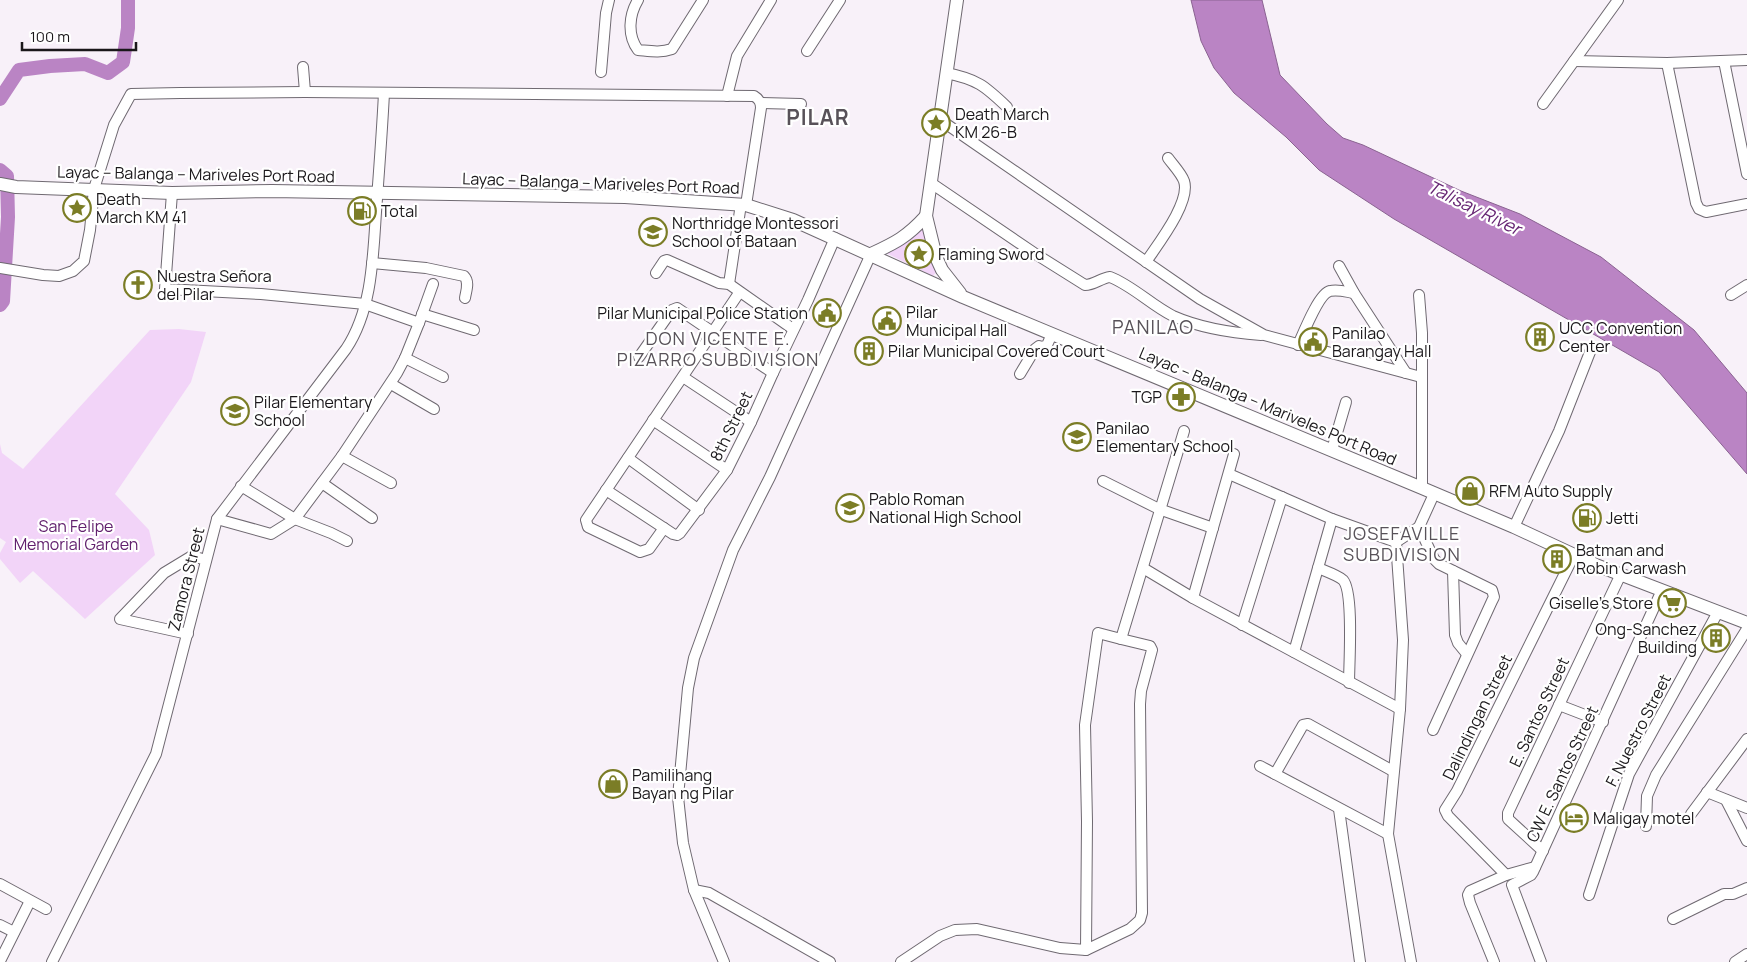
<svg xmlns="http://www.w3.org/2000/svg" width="1747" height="962" viewBox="0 0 1747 962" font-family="Manrope,sans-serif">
  <rect width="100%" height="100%" fill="#f8f1f9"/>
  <g fill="#f2d4f8">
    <polygon points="924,223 937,271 933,276 884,252 910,241"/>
    <polygon points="179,329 206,332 191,382 115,494 149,530 155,555 85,619 33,571 20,583 0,559 0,553 6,542 0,538 0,444 2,453 23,469 150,330"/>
  </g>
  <polygon fill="#ba84c4" stroke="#8a6391" points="1191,0 1262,0 1280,75 1327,124 1343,138 1363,145 1461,191 1520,214 1601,257 1694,330 1747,393 1747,474 1659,372 1394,219 1319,170 1286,137 1234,93 1214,68 1201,41"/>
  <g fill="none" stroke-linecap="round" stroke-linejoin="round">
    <g stroke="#ba84c4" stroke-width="14">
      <polyline points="0,99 19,70 50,66 85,64 108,73 123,62 128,28 128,0"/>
      <polyline points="0,170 7,176 8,217 3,301 0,305"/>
    </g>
    <defs>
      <g id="minor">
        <path d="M638,0c-9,15 -11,35 0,50 12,1 22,3 34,-1l31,-49"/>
        <polyline points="807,51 840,0"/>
        <polyline points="1574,61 1667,63 1747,60"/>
        <polyline points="1724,61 1747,174"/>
        <polyline points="1667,63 1696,203 1699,209 1706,212 1747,204"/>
        <polyline points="303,67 305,92"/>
        <polyline points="601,72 606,13 609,0"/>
        <path d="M946,73c31,6 39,13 61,34"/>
        <polyline points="727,96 737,56 771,0"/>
        <polyline points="761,103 801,104"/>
        <polyline points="1543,104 1618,0"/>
        <polyline points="939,119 1200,299 1264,335 1421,377"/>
        <path d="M931,183l103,70 51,32c9,0 16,-7 25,-8 23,9 41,28 63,39 25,11 60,17 88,19"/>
        <polyline points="172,193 165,289 261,294 365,304 419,323 433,284"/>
        <path d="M1146,262c12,-18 45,-60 38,-81 -3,-8 -11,-16 -16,-23"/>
        <path d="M372,263l54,5 38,8c6,6 2,15 1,22"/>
        <polyline points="1339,266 1354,293 1406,373"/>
        <path d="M0,268l43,7 16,1 14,-5 11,-10 6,-31 4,-41 20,-64 17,-31 49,-1 125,-1 449,4c5,3 7,6 7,12l-15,97"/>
        <polyline points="656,273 664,261 667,260 719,283 729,284 793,329"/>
        <polyline points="729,284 741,204"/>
        <polyline points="1419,295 1422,333 1422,488"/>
        <polyline points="1731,295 1747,285"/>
        <polyline points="422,314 474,330"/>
        <path d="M1298,345c5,-11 21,-52 32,-54 8,-2 17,1 24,2"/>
        <polyline points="639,357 672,310 677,308 773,373"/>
        <polyline points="405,358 443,377"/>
        <polyline points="1020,374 1035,349 1039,346 1043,347 1047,345 1052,334"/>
        <polyline points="683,377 751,422"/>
        <polyline points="391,384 434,409"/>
        <polyline points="653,420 727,470"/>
        <polyline points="1332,450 1346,402"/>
        <polyline points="342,456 391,483"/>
        <polyline points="628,458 699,510"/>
        <polyline points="1229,474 1332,519 1396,542"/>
        <polyline points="1103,481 1159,509 1213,528"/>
        <polyline points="322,483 372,518"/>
        <polyline points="241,486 295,519 331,533 347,541"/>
        <polyline points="606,490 673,534 677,535 680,533 727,470 751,422 773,373 808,300 835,238"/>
        <polyline points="217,519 271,534 295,519 342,456 397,373 405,358 419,323"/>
        <polyline points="1419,527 1434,559 1439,564 1492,590 1494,597 1492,601 1433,730"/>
        <polyline points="1514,527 1559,431 1590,352"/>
        <polyline points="664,528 649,549 640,552 588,527 586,520 739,293"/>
        <polyline points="1143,568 1193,598 1400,709"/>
        <path d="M1318,568c7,3 19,7 25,12 11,12 6,84 6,103"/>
        <polyline points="1453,571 1455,635 1458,643 1467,654"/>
        <polyline points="1193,598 1234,454"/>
        <polyline points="1242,625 1282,497"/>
        <polyline points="188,634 120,619 164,573 192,556 206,560"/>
        <polyline points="1294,652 1332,519"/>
        <polyline points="1559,705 1603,722"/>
        <polyline points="1260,766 1388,834"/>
        <polyline points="1275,774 1303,725 1308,724 1393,771"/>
        <polyline points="1707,792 1747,808"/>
        <polyline points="1726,800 1747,841"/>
        <polyline points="1339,809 1360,962"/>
        <polyline points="1691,814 1747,739"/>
        <polyline points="1646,826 1647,796 1656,775 1747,629"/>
        <polyline points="1543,851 1508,819 1508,813 1620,576"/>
        <polyline points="1506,875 1448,816 1445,810 1457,791 1574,555"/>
        <polyline points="0,884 46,909"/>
        <polyline points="694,890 709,893 830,962"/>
        <polyline points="1589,895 1629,774 1718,612"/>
        <polyline points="1673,919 1724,894 1733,894 1747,888"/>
        <polyline points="0,925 14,932"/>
        <polyline points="1086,950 1087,821 1085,725 1098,633 1121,639"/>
        <polyline points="0,961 30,901"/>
        <path d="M52,962l104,-208 61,-235 129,-170c26,-39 27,-91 30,-137 3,-40 6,-79 8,-119"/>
        <polyline points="724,962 694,890 683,843 678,797 688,688 694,658 733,550 770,477 871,254"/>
        <polyline points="901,962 940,936 955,930 977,929 1060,948 1086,950 1130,929 1140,920 1142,913 1140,704 1141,691 1152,650 1150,646 1121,639 1184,431"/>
        <polyline points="1411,962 1388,834 1400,709 1403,640 1396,542 1419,527 1434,494"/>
        <polyline points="1494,962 1470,903 1468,895 1470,891 1506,875 1535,867"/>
        <polyline points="1541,962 1512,885 1531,875 1533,872 1662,590"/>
        <polyline points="1735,962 1747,954"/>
      </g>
      <g id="major">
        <polyline points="957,0 926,216 936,257 942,270 960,293"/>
        <polyline points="0,184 16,187 172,193 272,191 625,197 746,205 793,220 963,297 1422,488 1514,527 1596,565 1747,623"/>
        <path d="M871,254c24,-11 36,-17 55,-38"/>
      </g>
    </defs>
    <use href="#minor" stroke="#6f6971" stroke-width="12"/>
    <use href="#major" stroke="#6f6971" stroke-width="14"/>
    <use href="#minor" stroke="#fff" stroke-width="10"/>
    <use href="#major" stroke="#fff" stroke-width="12"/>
  </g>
  <defs>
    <symbol id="sight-ring" viewBox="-11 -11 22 22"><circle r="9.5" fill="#fff" stroke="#7b7d26" stroke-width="1.5"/><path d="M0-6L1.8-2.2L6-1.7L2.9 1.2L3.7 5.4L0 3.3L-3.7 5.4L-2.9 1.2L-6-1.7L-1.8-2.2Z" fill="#7b7d26"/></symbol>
    <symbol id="fuel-ring" viewBox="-11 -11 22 22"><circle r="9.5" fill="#fff" stroke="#7b7d26" stroke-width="1.5"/><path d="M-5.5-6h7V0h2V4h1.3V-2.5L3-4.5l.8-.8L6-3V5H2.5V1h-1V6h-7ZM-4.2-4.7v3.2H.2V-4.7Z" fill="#7b7d26"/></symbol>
    <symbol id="school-ring" viewBox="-11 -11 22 22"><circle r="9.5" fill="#fff" stroke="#7b7d26" stroke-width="1.5"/><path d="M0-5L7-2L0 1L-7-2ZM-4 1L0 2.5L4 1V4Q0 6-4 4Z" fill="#7b7d26"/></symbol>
    <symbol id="church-ring" viewBox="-11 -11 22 22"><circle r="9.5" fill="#fff" stroke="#7b7d26" stroke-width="1.5"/><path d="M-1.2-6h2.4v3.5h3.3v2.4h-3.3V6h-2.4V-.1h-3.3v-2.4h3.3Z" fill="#7b7d26"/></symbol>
    <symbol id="civic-ring" viewBox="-11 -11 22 22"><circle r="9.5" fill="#fff" stroke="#7b7d26" stroke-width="1.5"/><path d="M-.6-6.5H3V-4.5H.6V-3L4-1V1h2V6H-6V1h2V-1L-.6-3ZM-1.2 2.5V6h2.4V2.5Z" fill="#7b7d26"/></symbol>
    <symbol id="building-ring" viewBox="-11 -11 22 22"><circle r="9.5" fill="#fff" stroke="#7b7d26" stroke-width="1.5"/><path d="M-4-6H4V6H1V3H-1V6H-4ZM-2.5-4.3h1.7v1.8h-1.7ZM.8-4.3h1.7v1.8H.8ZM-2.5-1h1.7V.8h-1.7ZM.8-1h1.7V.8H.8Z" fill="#7b7d26"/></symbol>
    <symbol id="pharmacy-ring" viewBox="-11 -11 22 22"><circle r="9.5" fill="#fff" stroke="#7b7d26" stroke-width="1.5"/><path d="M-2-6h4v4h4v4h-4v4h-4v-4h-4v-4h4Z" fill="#7b7d26"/></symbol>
    <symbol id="shop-ring" viewBox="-11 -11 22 22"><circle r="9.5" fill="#fff" stroke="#7b7d26" stroke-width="1.5"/><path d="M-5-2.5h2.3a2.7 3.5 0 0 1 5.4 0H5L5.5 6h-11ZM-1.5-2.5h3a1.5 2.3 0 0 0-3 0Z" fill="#7b7d26"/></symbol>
    <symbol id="supermarket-ring" viewBox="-11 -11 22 22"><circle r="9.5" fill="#fff" stroke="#7b7d26" stroke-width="1.5"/><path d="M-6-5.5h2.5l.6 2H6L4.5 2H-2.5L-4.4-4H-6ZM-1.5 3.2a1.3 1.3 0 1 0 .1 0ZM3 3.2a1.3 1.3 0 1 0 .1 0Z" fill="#7b7d26"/></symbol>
    <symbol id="hotel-ring" viewBox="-11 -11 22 22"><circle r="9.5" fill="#fff" stroke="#7b7d26" stroke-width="1.5"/><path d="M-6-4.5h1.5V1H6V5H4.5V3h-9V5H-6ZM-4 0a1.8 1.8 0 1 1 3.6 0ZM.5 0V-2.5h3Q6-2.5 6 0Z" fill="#7b7d26"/></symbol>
  </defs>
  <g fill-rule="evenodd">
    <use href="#sight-ring" x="920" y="107" width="32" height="32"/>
    <use href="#sight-ring" x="61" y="192" width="32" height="32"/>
    <use href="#fuel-ring" x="346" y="195" width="32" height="32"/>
    <use href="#school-ring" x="637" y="216" width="32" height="32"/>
    <use href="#sight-ring" x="903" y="238" width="32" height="32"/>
    <use href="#church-ring" x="122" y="269" width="32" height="32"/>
    <use href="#civic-ring" x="811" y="297" width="32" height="32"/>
    <use href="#civic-ring" x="871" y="305" width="32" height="32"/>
    <use href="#building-ring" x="1524" y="321" width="32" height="32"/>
    <use href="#civic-ring" x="1297" y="326" width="32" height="32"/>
    <use href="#building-ring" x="853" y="335" width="32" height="32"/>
    <use href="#pharmacy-ring" x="1165" y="381" width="32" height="32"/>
    <use href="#school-ring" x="219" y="395" width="32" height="32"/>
    <use href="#school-ring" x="1061" y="421" width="32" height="32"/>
    <use href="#shop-ring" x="1454" y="475" width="32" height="32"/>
    <use href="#school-ring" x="834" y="492" width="32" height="32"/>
    <use href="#fuel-ring" x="1571" y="502" width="32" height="32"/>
    <use href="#building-ring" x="1541" y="543" width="32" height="32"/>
    <use href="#supermarket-ring" x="1656" y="587" width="32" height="32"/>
    <use href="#building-ring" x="1700" y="622" width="32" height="32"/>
    <use href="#shop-ring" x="597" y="768" width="32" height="32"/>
    <use href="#hotel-ring" x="1558" y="802" width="32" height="32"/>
  </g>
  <g text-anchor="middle" stroke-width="4.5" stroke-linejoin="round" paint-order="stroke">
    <g font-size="16" fill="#1a171a" stroke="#fff" text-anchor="start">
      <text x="955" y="120">Death March<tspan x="955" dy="18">KM 26-B</tspan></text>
      <text x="96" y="205">Death<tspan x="96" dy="18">March KM 41</tspan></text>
      <text x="381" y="217">Total</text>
      <text x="672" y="229">Northridge Montessori<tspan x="672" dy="18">School of Bataan</tspan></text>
      <text x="938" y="260">Flaming Sword</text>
      <text x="157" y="282">Nuestra Señora<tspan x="157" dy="18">del Pilar</tspan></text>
      <text x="906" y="318">Pilar<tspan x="906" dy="18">Municipal Hall</tspan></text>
      <text x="808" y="319" text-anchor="end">Pilar Municipal Police Station</text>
      <text x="1559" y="334">UCC Convention<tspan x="1559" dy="18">Center</tspan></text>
      <text x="1332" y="339">Panilao<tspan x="1332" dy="18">Barangay Hall</tspan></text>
      <text x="888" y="357">Pilar Municipal Covered Court</text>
      <text x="1162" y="403" text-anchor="end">TGP</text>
      <text x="254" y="408">Pilar Elementary<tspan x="254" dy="18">School</tspan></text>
      <text x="1096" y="434">Panilao<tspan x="1096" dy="18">Elementary School</tspan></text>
      <text x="1489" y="497">RFM Auto Supply</text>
      <text x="869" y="505">Pablo Roman<tspan x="869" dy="18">National High School</tspan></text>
      <text x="1606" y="524">Jetti</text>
      <text x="1576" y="556">Batman and<tspan x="1576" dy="18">Robin Carwash</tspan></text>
      <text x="1653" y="609" text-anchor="end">Giselle's Store</text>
      <text x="1697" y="635" text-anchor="end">Ong-Sanchez<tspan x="1697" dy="18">Building</tspan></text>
      <text x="632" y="781">Pamilihang<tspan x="632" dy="18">Bayan ng Pilar</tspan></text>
      <text x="1593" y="824">Maligay motel</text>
    </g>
    <g font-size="16" fill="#1a171a" stroke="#fff">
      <text transform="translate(196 174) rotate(1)" y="6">Layac – Balanga – Mariveles Port Road</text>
      <text transform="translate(601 183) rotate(2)" y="6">Layac – Balanga – Mariveles Port Road</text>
      <text transform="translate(1268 406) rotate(23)" y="6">Layac – Balanga – Mariveles Port Road</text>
      <text transform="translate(731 426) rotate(-64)" y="6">8th Street</text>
      <text transform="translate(186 579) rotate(-76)" y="6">Zamora Street</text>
      <text transform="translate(1539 712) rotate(-65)" y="6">E. Santos Street</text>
      <text transform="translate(1477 717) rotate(-64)" y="6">Dalindingan Street</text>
      <text transform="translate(1638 730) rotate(-63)" y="6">F. Nuestro Street</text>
      <text transform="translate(1562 774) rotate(-65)" y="6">CW E. Santos Street</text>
    </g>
    <g font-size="16" fill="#62216e" stroke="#fff">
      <text x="76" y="532">San Felipe<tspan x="76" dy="18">Memorial Garden</tspan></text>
    </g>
    <g font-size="18" font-style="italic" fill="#672674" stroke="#fff">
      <text transform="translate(1474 208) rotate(26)" y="6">Talisay River</text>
    </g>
    <g font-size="18" letter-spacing="1" fill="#585259" stroke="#fff">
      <text x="718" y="345">DON VICENTE E.<tspan x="718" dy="21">PIZARRO SUBDIVISION</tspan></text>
      <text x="1402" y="540">JOSEFAVILLE<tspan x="1402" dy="21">SUBDIVISION</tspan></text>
    </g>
    <g font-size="19" letter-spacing="1" fill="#585259" stroke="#fff">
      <text x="1153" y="334">PANILAO</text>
    </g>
    <g font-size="21" font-weight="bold" letter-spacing="1" fill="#585259" stroke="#fff">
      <text x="818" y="125">PILAR</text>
    </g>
  </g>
  <path d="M22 42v8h114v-8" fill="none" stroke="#1a171a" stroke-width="2.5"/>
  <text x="30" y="42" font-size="15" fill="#1a171a" stroke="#ffffff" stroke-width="4" paint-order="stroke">100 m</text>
</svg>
